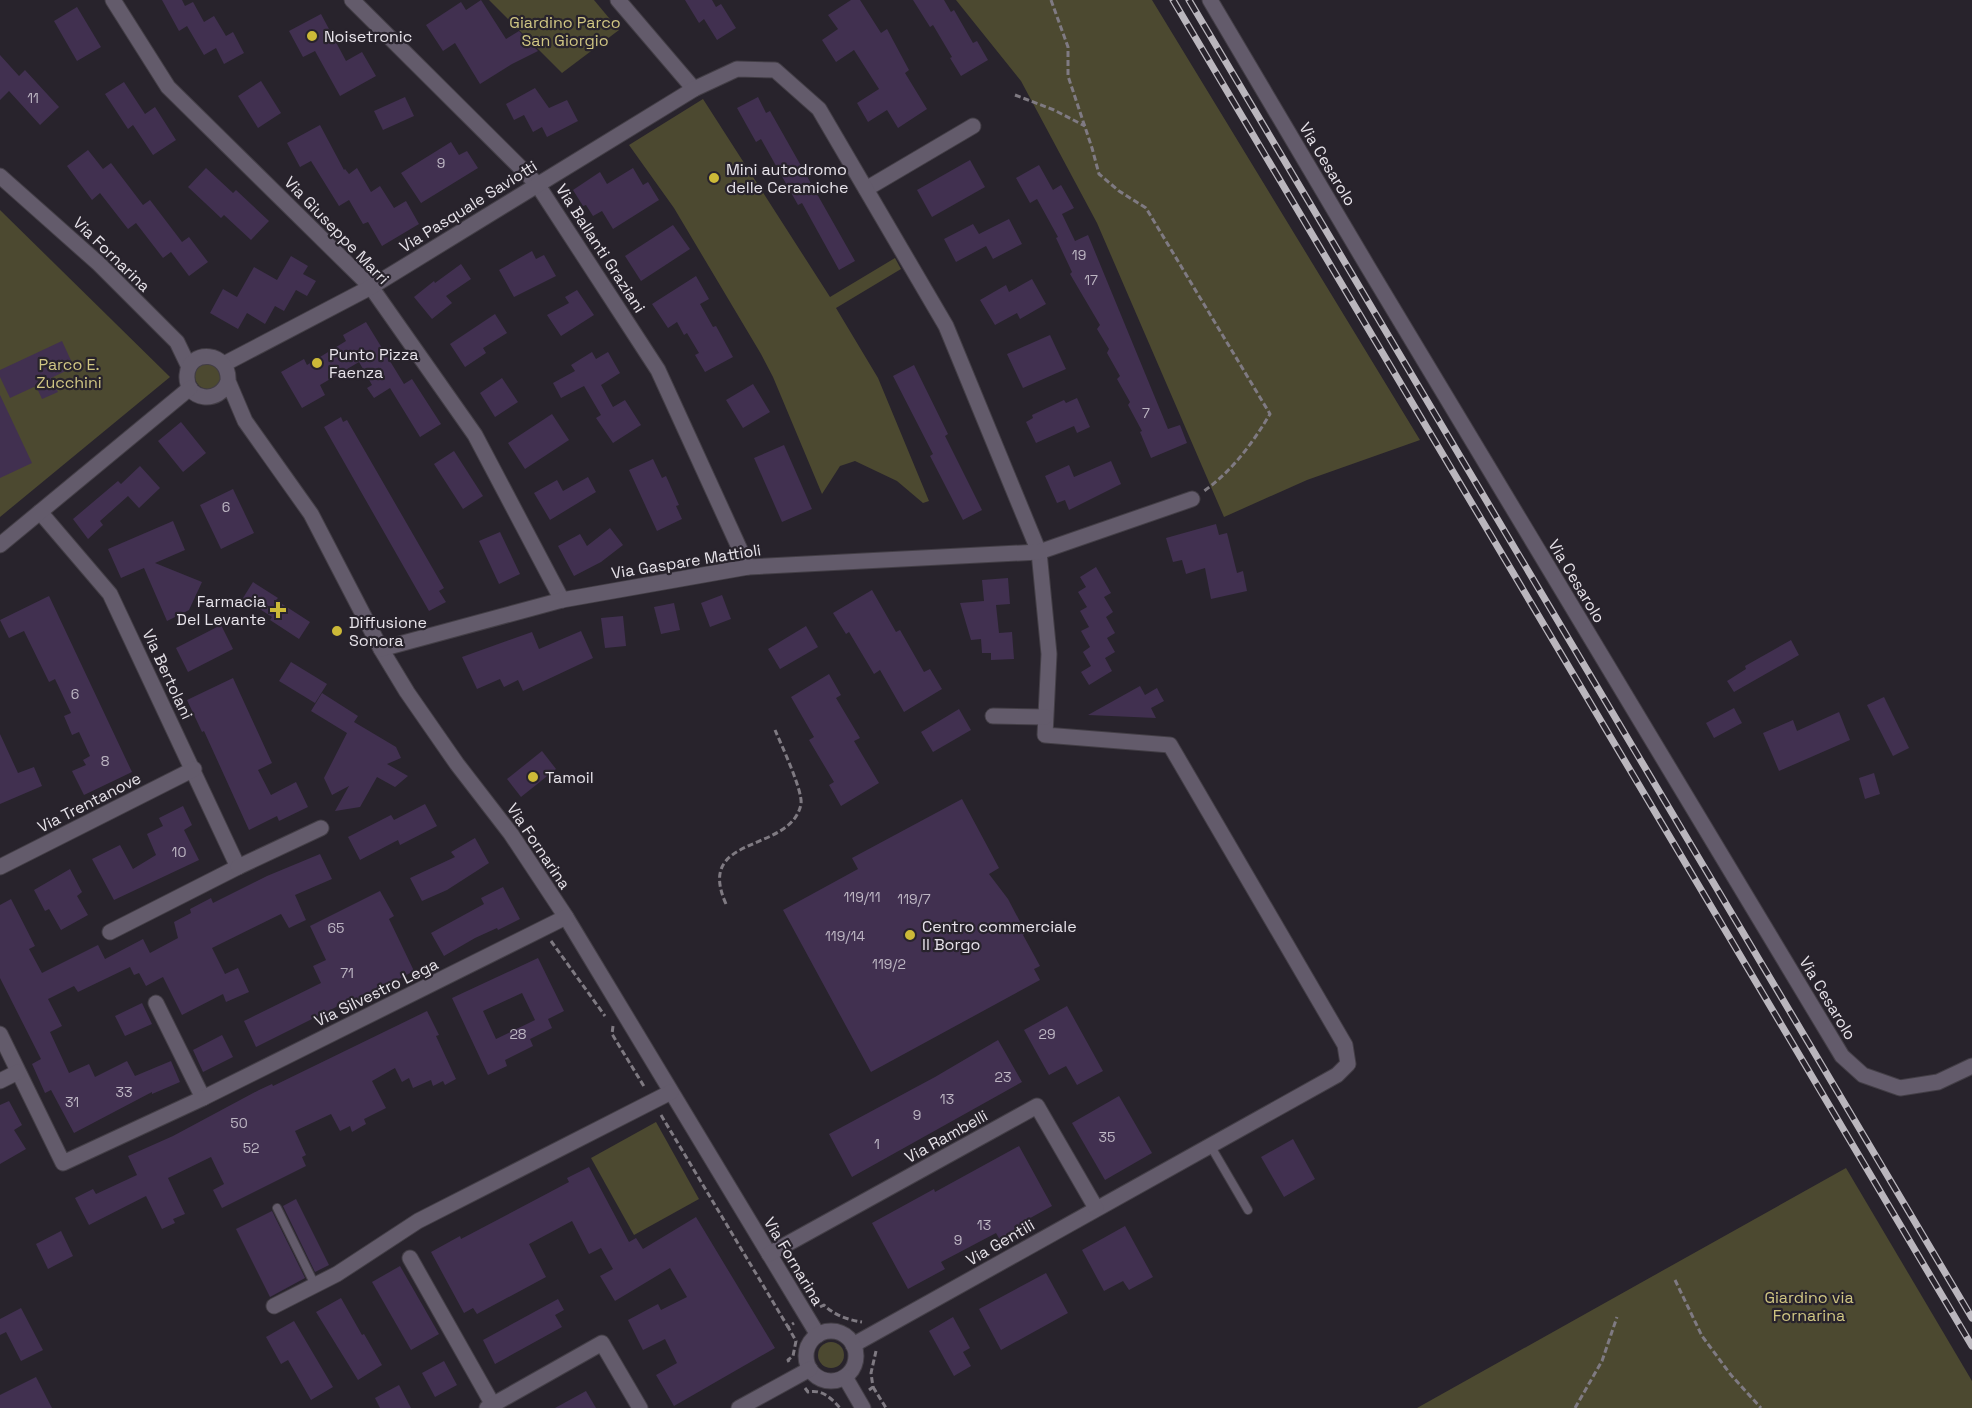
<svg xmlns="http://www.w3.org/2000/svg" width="1972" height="1408" viewBox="0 0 1972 1408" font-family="'Space Grotesk',sans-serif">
  <rect width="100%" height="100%" fill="#28232c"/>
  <g fill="#4c4930">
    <polygon points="489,0 594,0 619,30 562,73"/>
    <polygon points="956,0 1152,0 1420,440 1307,480 1224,517 1097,223 1021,81"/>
    <polygon points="703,99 830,297 895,258 901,269 836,308 878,378 929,501 923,503 897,481 855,461 840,466 822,494 773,377 761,354 674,208 629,145"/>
    <polygon points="0,210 170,377 0,517"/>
    <circle cx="208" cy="376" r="13"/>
    <polygon points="656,1122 699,1199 634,1235 591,1158"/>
    <polygon points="1846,1168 1972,1381 1972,1408 1417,1408"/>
    <circle cx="831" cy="1355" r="13"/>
  </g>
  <g fill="#413050" fill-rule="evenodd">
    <polygon points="162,0 182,0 185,6 193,2 204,22 214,16 226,36 233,32 244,53 224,64 216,48 204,55 187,26 179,31"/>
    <polygon points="481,0 506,39 519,31 538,51 512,64 480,84 455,43 443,51 426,25 461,2 466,10"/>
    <polygon points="685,0 712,0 716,7 721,4 736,28 717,40 704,19 699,23"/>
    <polygon points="851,0 860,0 881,33 887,29 909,70 905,73 927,109 898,128 887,110 868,122 857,103 879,89 854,50 836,62 822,40 838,29 828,15"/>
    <polygon points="913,0 944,0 951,12 954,10 973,43 977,41 988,60 961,76 950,58 952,57 933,25 930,27"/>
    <polygon points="77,7 101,47 77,61 54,21"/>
    <polygon points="321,14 346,61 362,52 376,76 340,96 315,51 303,57 289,31"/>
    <polygon points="0,55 19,76 25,70 59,107 40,125 9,91 0,100"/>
    <polygon points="261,81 281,113 258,128 238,96"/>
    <polygon points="124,82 145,114 155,107 176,140 153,155 133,125 128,129 105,94"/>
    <polygon points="535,88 549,108 567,100 578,121 547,137 542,127 533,132 524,115 514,120 506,104"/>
    <polygon points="405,97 414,116 383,130 374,111"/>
    <polygon points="758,97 766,113 770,111 855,261 839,270 802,203 798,205 761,139 756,142 737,108"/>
    <polygon points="320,125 344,170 345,169 349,174 357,168 371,192 380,186 394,208 406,201 419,224 382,246 368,222 363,224 349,200 339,206 311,161 300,167 287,143"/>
    <polygon points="451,142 459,155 467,151 478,168 421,203 401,173"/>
    <polygon points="88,150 103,169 111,163 143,205 150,200 182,242 189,237 208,262 189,276 171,252 163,258 136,223 128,229 100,193 92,200 67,166"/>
    <polygon points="970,160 985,187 932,217 917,190"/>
    <polygon points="1039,165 1053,190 1061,185 1074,208 1062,214 1075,241 1088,235 1168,429 1180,425 1187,443 1151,458 1140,432 1142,431 1128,405 1130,402 1117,379 1120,376 1107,353 1109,349 1097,329 1100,325 1070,274 1072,272 1056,238 1058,237 1037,199 1030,203 1016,178"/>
    <polygon points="206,168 233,193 236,190 269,221 251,240 224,215 221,218 188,187"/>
    <polygon points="633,168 643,185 648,182 659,200 613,229 602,211 593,216 586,205 583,206 573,190 600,172 607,184"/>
    <polygon points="1009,219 1022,244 993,259 986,246 956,262 944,239 973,224 979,234"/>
    <polygon points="673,225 690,249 641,281 625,256"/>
    <polygon points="532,251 536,259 544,255 556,276 514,297 499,270"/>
    <polygon points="291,256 308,266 303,274 316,281 307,296 296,290 284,311 275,306 265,324 247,313 238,329 210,313 223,289 237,297 254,267 277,280"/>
    <polygon points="461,264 471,279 446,296 452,303 432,319 414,297 434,281 435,283"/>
    <polygon points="696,276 709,299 700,304 713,327 716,326 733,357 705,372 695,355 699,353 687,333 684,335 677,322 668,328 652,304"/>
    <polygon points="1032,279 1046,304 1020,319 1017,313 995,325 980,300 1006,285 1009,292"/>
    <polygon points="577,290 594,315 561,336 547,315 569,303 565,297"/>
    <polygon points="495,314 507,333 483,348 486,353 465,367 450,344"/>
    <polygon points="366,322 404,384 412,379 441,424 420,437 390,388 374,398 367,388 372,385 359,362 320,385 325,395 302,408 281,372 304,359 307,365 346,341 343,335"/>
    <polygon points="1050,335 1066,369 1023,388 1007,354"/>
    <polygon points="62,341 74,367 51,378 58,392 42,399 36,386 10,398 0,377 0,370"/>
    <polygon points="592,352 596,359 608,352 620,373 601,385 613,407 625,400 641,425 613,443 596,418 601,415 584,386 561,398 553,383 575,371 571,365"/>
    <polygon points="914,365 948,434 945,436 982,510 963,520 930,456 933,454 893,376"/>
    <polygon points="502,378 518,402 495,417 480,393"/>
    <polygon points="753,384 770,412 743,428 726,400"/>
    <polygon points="0,395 32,463 0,478"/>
    <polygon points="1077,398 1090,427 1077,433 1074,426 1036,443 1026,422 1033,418 1032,415 1064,400 1066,403"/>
    <polygon points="552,414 569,440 525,469 508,443"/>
    <polygon points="341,417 343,422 347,420 444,588 439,591 446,602 429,611 324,427"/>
    <polygon points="181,422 206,453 183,472 158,441"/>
    <polygon points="784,445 812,509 782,522 754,458"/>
    <polygon points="454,451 483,496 463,509 434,464"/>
    <polygon points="653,459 662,478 666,476 679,505 676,506 682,519 657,531 629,470"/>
    <polygon points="1111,461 1121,484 1069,510 1065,500 1057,503 1045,476 1069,465 1074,477"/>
    <polygon points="140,466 160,488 139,508 128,496 100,521 103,525 88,539 73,519 118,481 121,484"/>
    <polygon points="588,477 596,492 550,520 534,493 557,480 563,491"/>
    <polygon points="233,489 254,533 221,549 200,505"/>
    <polygon points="173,521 185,550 155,563 202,582 189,610 167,621 144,568 121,578 108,549"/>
    <polygon points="1216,524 1219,535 1227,533 1237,573 1243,571 1247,591 1211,599 1205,568 1186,574 1182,560 1173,562 1166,538"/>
    <polygon points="610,528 623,545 601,562 574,576 558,546 580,534 587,546"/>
    <polygon points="500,532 520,574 499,584 479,541"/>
    <polygon points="1096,567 1111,593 1104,597 1113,612 1106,617 1115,633 1107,638 1115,652 1105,658 1112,671 1089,685 1081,672 1091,666 1083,652 1090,647 1081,631 1089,627 1080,611 1087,607 1078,592 1086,587 1080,577"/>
    <polygon points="1008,578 1010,604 996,605 999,633 1012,632 1014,659 991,660 991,653 982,653 981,639 971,640 960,603 984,601 982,580"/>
    <polygon points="253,582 278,598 276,600 310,622 299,639 270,620 272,617 243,598"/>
    <polygon points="872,590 896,632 900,630 924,672 930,669 942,689 904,712 880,670 874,674 849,632 846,634 833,613"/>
    <polygon points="722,595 731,619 710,627 701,603"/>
    <polygon points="49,596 132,772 84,795 72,771 86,765 83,760 90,756 79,732 72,735 64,716 71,713 55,679 49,682 24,631 9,638 0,620"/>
    <polygon points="674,603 680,630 661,634 654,607"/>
    <polygon points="623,616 626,646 605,648 601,618"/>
    <polygon points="221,625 233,649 188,672 176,648"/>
    <polygon points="806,626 818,647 780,669 768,649"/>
    <polygon points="581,631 593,658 523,691 518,680 504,687 500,679 477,689 462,657 532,632 539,649"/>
    <polygon points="1791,640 1799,655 1734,692 1727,681 1746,669 1745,666"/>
    <polygon points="291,662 327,684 315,703 279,681"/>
    <polygon points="829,674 841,695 836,698 860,738 854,741 879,783 841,806 829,785 834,782 809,740 814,737 791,697"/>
    <polygon points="233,678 272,763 258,770 271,795 296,782 308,807 279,821 277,816 249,830 204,731 202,732 187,700"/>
    <polygon points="1140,686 1145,695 1157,688 1160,694 1164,701 1151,708 1156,718 1088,715"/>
    <polygon points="322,693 358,716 354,722 396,747 401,758 387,764 408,776 395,787 377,777 360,807 335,811 349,786 332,795 324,778 347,733 311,711"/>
    <polygon points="1884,697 1909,748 1893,756 1867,705"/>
    <polygon points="1734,708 1742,723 1714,738 1706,723"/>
    <polygon points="959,709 971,730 933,752 921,732"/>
    <polygon points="1839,712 1850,740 1779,771 1763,733 1793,720 1797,731"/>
    <polygon points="0,734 18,773 34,767 42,786 0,804"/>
    <polygon points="542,751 556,769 521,797 507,779"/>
    <polygon points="1874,773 1880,794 1865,799 1859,778"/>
    <polygon points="962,799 999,868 989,874 1008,899 1026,933 1023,935 1040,966 1034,969 1040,980 871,1072 783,910 858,869 852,858"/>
    <polygon points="425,804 437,826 400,845 398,840 360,860 348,837 391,815 394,820"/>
    <polygon points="183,806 192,825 184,830 199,860 114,900 92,859 120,845 133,869 156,855 147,834 163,826 159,818"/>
    <polygon points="475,838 489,863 447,890 422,901 410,878 455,857 451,852"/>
    <polygon points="320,854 332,879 295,895 306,920 289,928 281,914 212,948 225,974 238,968 249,992 226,1002 223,994 182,1015 163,977 146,986 139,973 134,975 130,967 78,992 74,986 48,999 62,1026 50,1032 69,1073 89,1064 95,1077 127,1061 135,1076 171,1061 180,1082 152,1094 152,1092 74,1133 51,1090 45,1093 32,1064 41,1059 0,978 0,905 11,899 35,946 29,949 42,973 98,945 105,959 143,939 150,953 178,938 174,922 191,913 190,909 211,898 213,903 267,876"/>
    <polygon points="70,869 82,892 77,896 88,915 61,930 49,909 45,911 34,890"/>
    <polygon points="503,887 520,919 498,930 497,928 475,938 444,956 431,933 484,904 481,898"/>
    <polygon points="380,891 394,916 389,919 414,971 356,1001 354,998 256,1047 244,1021 321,983 313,966 326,960 310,926"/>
    <path d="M538,958l26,53 -16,8 4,9 -22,11 3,7 -28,14 2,6 -19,9 -36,-77zM522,993l13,27 -39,19 -13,-28z"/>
    <polygon points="142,1003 152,1024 125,1036 115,1016"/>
    <polygon points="1067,1006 1103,1071 1077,1085 1066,1066 1049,1075 1024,1030"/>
    <polygon points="427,1011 439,1035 436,1036 456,1079 445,1085 443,1081 433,1086 431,1080 413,1088 409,1078 402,1082 395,1068 372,1081 386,1108 364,1119 366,1124 352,1132 350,1126 340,1131 331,1114 295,1131 306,1155 302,1157 306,1166 222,1208 213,1190 224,1184 211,1157 168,1178 185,1214 173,1219 175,1223 162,1229 146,1196 89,1225 75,1198 93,1189 96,1194 137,1175 128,1156 173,1136 259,1090 272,1084 273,1086"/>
    <polygon points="222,1035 233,1057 203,1072 193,1050"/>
    <polygon points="998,1040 1022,1082 852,1177 829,1134 935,1077"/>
    <polygon points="1119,1096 1152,1153 1105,1180 1072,1123"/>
    <polygon points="9,1101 22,1125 14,1130 26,1149 0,1164 0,1105"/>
    <polygon points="1293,1139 1315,1179 1284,1197 1261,1157"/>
    <polygon points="1019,1146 1052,1206 1023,1222 1026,1227 1000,1240 996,1233 941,1262 945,1269 908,1289 872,1223 934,1189 935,1192"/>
    <polygon points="589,1167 629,1242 636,1238 643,1249 696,1217 775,1348 674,1406 656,1375 677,1363 665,1339 643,1350 628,1320 658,1304 661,1310 687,1297 670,1268 615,1301 600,1276 613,1269 601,1248 589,1254 572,1221 529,1244 546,1277 477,1314 473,1308 464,1313 431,1252 460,1236 461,1239 569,1182 567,1178"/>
    <polygon points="296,1199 329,1265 315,1272 283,1206"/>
    <polygon points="272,1211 305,1278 270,1297 236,1229"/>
    <polygon points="1125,1226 1153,1277 1129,1290 1123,1281 1104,1291 1082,1250"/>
    <polygon points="61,1231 73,1256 48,1269 36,1244"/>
    <polygon points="400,1266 439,1334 411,1350 372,1282"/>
    <polygon points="1046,1273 1068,1313 1001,1350 979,1309"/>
    <polygon points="341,1298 362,1335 364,1334 382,1365 358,1380 316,1312"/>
    <polygon points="558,1299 564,1310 555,1315 562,1327 495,1364 483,1340"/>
    <polygon points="21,1308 43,1350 21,1361 6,1332 0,1335 0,1319"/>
    <polygon points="953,1317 970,1348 963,1352 971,1366 954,1376 929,1331"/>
    <polygon points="294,1321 333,1387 311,1400 288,1360 281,1364 266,1337"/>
    <polygon points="444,1361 457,1385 435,1397 422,1373"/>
    <polygon points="36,1377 52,1408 0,1408 0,1395"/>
    <polygon points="399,1385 411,1408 380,1408 375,1398"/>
    <polygon points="586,1391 596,1408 555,1408"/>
  </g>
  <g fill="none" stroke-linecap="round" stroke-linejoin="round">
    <defs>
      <g id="lane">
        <polyline points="1210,1145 1248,1210"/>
        <polyline points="277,1208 315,1285"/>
      </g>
      <g id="street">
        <polyline points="113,0 168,87 371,287 475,435 562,600"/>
        <polyline points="352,0 537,184 658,370 748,567"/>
        <polyline points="618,0 694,89"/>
        <polyline points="1210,0 1368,267 1842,1056 1863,1075 1900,1088 1938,1082 1972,1066"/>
        <polyline points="0,176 99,264 177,342 189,367"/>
        <polyline points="866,189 973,126"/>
        <polyline points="224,364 371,287 694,89 737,69 775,70 819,109 946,326 1039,552 1049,654 1045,735 1170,745 1345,1045 1348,1064 1337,1075 853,1345"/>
        <path d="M228,381c-8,24 -43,20 -41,-6 2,-27 43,-24 41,6l17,40 66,93 70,135 26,43 50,72 54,70 55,83 252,418"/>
        <polyline points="40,512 110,594 238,867 110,932"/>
        <polyline points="0,545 190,388"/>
        <polyline points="381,649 562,600 748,567 1039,552 1192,499"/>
        <polyline points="993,716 1045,717"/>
        <polyline points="0,867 194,769"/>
        <polyline points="238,867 321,828"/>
        <polyline points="156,1003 203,1098"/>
        <polyline points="0,1034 63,1163 203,1098 566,917"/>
        <polyline points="0,1081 18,1072"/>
        <polyline points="769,1254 1037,1106 1096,1208"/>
        <polyline points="410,1258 493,1405"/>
        <polyline points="274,1306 337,1274 418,1221 671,1092"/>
        <circle cx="831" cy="1356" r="25"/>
        <polyline points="845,1377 863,1408"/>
        <polyline points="487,1408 602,1343 640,1408"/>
        <polyline points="739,1408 810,1369"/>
      </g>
    </defs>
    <use href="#lane" stroke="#433e46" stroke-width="10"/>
    <use href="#street" stroke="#433e46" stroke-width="17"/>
    <g stroke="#7f7a82" stroke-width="3" stroke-dasharray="6 3" stroke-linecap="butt">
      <path d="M1051,0l17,47v29l24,72 7,26 20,17 27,17 124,206c-18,30 -38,57 -66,77"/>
      <polyline points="1015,95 1054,110 1085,126"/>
      <path d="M726,904c-32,-71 65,-50 75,-100 2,-13 -20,-60 -26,-74"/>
      <polyline points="551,941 605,1016"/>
      <polyline points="613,1026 612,1034 645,1088"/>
      <polyline points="661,1115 788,1327"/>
      <polyline points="1675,1280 1702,1336 1731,1375 1761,1408"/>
      <path d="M820,1307l4,-2c10,10 24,15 38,17"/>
      <polyline points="789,1362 788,1360 793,1356 796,1341 788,1327 794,1323"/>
      <polyline points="873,1387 886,1408"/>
      <path d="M805,1388l3,4c14,-3 23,6 32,16"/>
      <polyline points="869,1390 873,1387 871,1373 876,1351"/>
      <polyline points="1575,1408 1602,1361 1617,1317"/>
    </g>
    <use href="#lane" stroke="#635b6b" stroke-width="8"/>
    <use href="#street" stroke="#635b6b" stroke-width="15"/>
    <defs>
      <g id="rail">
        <polyline points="1173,0 1972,1346"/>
        <polyline points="1189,0 1972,1318"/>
      </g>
    </defs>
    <use href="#rail" stroke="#bab6bd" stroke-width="7"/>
    <use href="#rail" stroke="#28232c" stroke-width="4.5" stroke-dasharray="14" stroke-linecap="butt"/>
  </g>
  <g fill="#ccb938" stroke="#28232c" stroke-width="2">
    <circle cx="312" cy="36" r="6"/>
    <circle cx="714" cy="178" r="6"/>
    <circle cx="317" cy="363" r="6"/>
    <path d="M275 601h6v6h6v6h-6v6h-6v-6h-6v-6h6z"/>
    <circle cx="337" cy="631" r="6"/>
    <circle cx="533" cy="777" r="6"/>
    <circle cx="910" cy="935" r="6"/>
  </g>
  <g text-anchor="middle" stroke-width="4.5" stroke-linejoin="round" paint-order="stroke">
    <g font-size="14" fill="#bdb6c3">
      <text x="33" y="103">11</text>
      <text x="441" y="168">9</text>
      <text x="1079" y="260">19</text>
      <text x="1091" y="285">17</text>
      <text x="1146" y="418">7</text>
      <text x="226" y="512">6</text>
      <text x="75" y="699">6</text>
      <text x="105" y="766">8</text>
      <text x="179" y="857">10</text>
      <text x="862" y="902">119/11</text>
      <text x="914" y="904">119/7</text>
      <text x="336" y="933">65</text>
      <text x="845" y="941">119/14</text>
      <text x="889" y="969">119/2</text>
      <text x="347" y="978">71</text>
      <text x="518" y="1039">28</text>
      <text x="1047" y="1039">29</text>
      <text x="1003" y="1082">23</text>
      <text x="124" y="1097">33</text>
      <text x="947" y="1104">13</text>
      <text x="72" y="1107">31</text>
      <text x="917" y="1120">9</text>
      <text x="239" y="1128">50</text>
      <text x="1107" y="1142">35</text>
      <text x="877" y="1149">1</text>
      <text x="251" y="1153">52</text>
      <text x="984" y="1230">13</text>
      <text x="958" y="1245">9</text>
    </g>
    <g font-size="16" fill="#d0c683" stroke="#28232c">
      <text x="565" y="28">Giardino Parco<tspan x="565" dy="18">San Giorgio</tspan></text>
      <text x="69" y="370">Parco E.<tspan x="69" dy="18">Zucchini</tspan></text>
      <text x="1809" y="1303">Giardino via<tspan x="1809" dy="18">Fornarina</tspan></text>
    </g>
    <g font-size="16" fill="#e6e2e9" stroke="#28232c" text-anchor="start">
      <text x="324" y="42">Noisetronic</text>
      <text x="726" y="175">Mini autodromo<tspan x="726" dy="18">delle Ceramiche</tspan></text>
      <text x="329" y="360">Punto Pizza<tspan x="329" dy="18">Faenza</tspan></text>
      <text x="266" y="607" text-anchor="end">Farmacia<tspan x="266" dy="18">Del Levante</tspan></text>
      <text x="349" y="628">Diffusione<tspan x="349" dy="18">Sonora</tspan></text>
      <text x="545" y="783">Tamoil</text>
      <text x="922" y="932">Centro commerciale<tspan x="922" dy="18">Il Borgo</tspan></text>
    </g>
    <g font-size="16" fill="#e6e2e9" stroke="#28232c">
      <text transform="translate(1328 164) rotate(59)" y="6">Via Cesarolo</text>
      <text transform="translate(468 206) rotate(-32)" y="6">Via Pasquale Saviotti</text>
      <text transform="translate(337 230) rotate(46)" y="6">Via Giuseppe Marri</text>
      <text transform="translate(601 248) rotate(57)" y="6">Via Ballanti Graziani</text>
      <text transform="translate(112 254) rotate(44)" y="6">Via Fornarina</text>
      <text transform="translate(686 561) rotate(-9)" y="6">Via Gaspare Mattioli</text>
      <text transform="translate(1577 581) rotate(59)" y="6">Via Cesarolo</text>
      <text transform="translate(168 674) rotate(65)" y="6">Via Bertolani</text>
      <text transform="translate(89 802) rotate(-27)" y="6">Via Trentanove</text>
      <text transform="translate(539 846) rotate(56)" y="6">Via Fornarina</text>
      <text transform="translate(376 992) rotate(-26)" y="6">Via Silvestro Lega</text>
      <text transform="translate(1828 998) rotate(59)" y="6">Via Cesarolo</text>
      <text transform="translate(946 1136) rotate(-29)" y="6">Via Rambelli</text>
      <text transform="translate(1000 1242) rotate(-30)" y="6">Via Gentili</text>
      <text transform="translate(794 1261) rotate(59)" y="6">Via Fornarina</text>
    </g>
  </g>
</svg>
